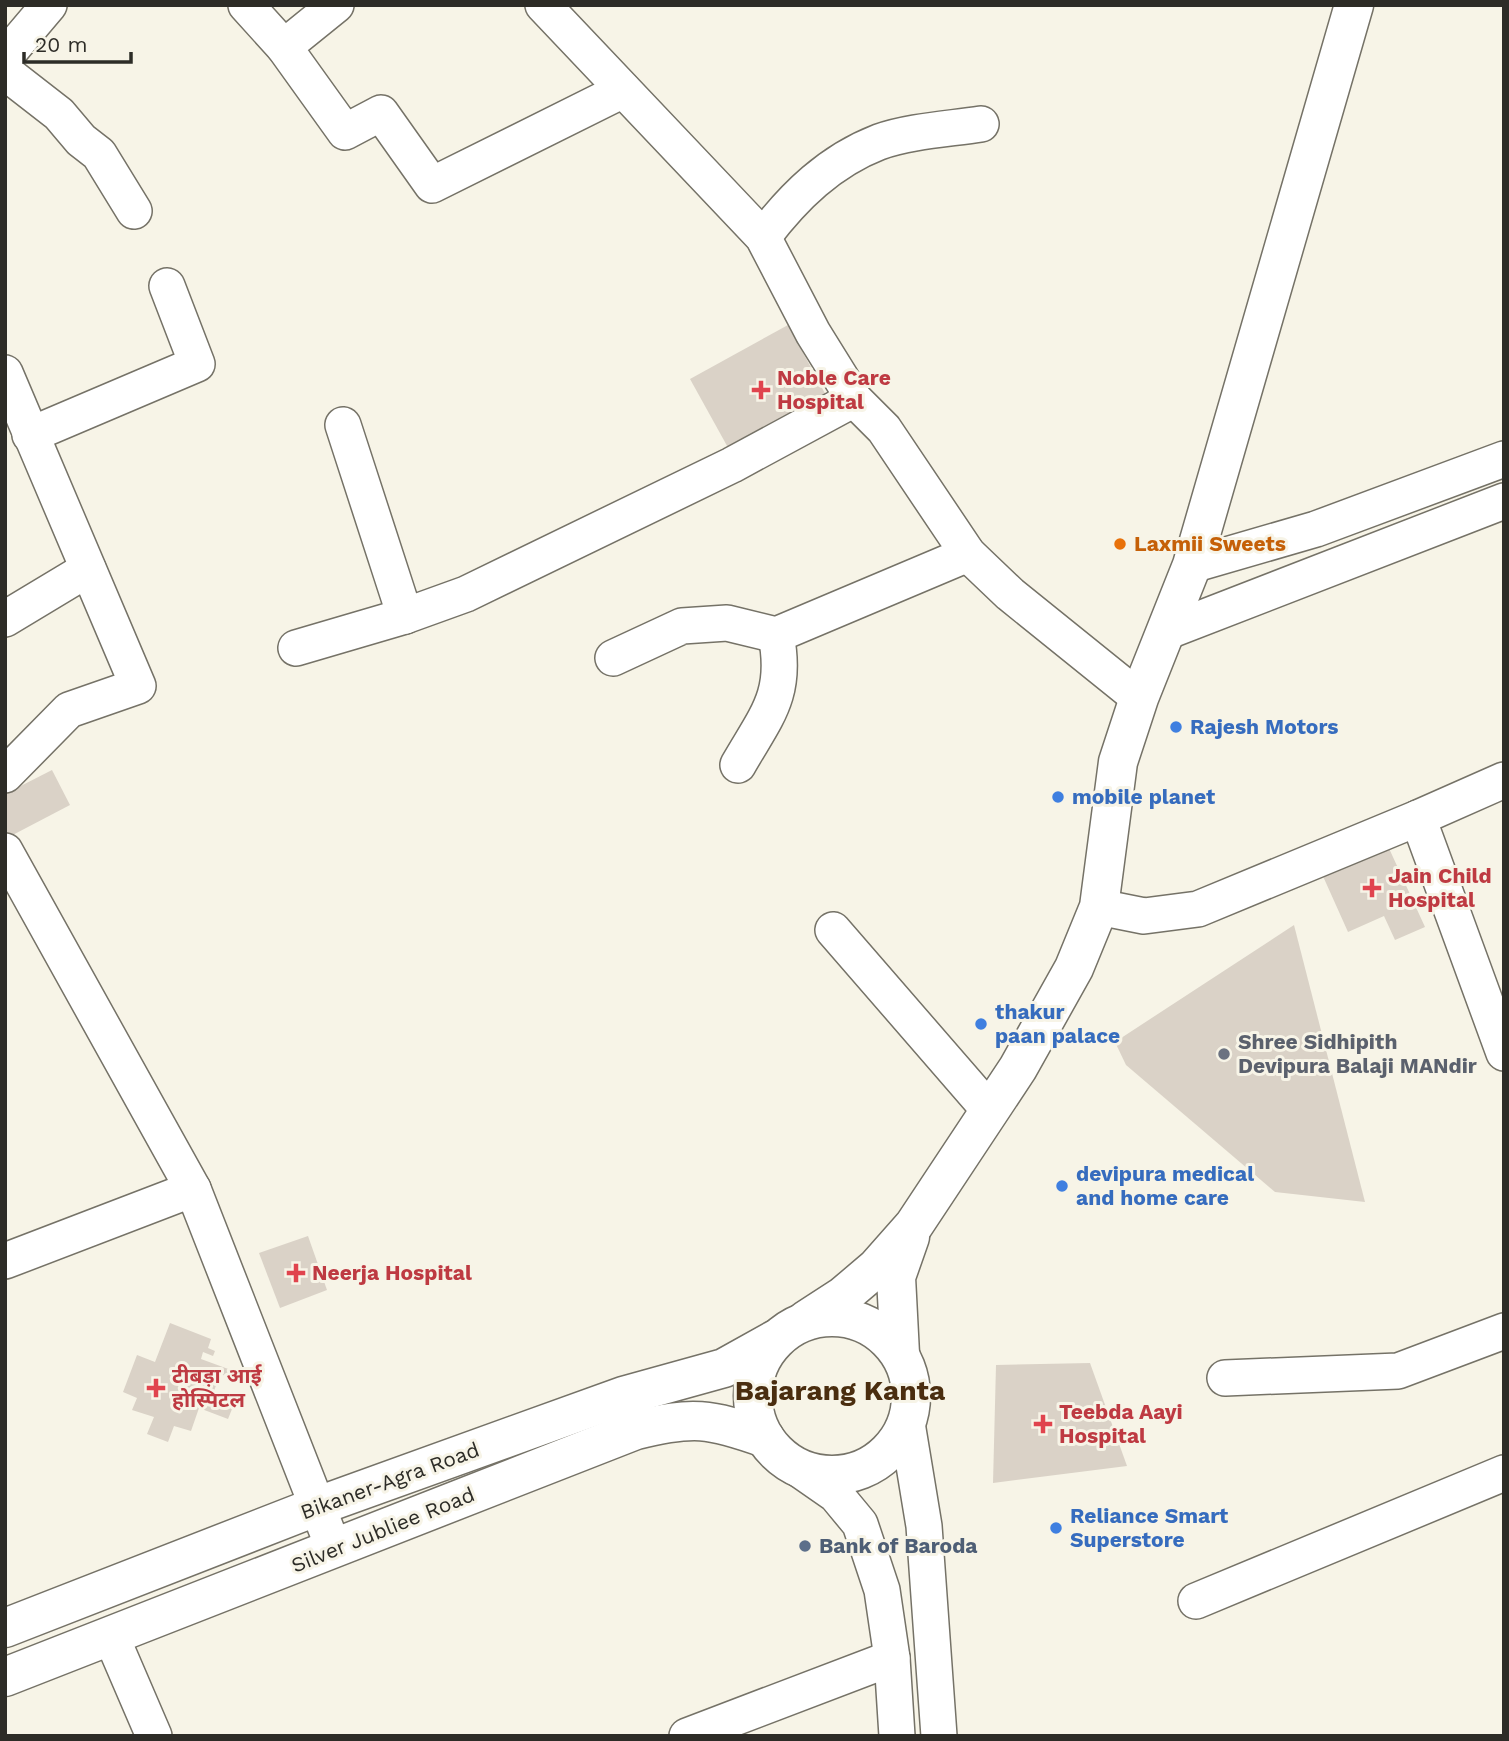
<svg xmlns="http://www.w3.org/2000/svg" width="1509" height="1741" viewBox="0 0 1509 1741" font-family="'Work Sans','Noto Sans Devanagari',sans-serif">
  <rect width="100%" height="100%" fill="#f7f4e7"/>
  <g fill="#dad2c7">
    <polygon points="788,325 828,399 731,453 690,379"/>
    <polygon points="52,770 70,805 5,839 5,794"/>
    <polygon points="1387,844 1425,927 1395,940 1384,916 1348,932 1322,874"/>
    <polygon points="1294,925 1365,1202 1275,1192 1126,1065 1115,1042"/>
    <polygon points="308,1236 327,1290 280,1308 259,1253"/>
    <polygon points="170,1323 211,1339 208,1348 215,1351 213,1356 203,1352 201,1359 231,1370 229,1377 220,1374 214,1391 236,1399 228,1419 199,1408 191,1431 174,1426 168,1442 147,1434 154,1417 132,1410 137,1398 123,1392 137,1355 155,1362"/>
    <polygon points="1090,1363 1127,1466 993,1483 996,1365"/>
  </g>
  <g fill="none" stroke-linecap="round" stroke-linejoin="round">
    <defs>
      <g id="minor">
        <polyline points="246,5 284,47"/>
        <polyline points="336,5 284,47 345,132 381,113 432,185 623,90"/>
        <polyline points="543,5 763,237 813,333 854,399 884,429 968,554 1010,594 1139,698"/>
        <polyline points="5,57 49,5"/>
        <polyline points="5,72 59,114 81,140 99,154 134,211"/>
        <path d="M763,237c31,-41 67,-76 116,-95 31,-11 70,-13 102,-18"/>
        <polyline points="5,373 138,686 69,710 5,775"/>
        <polyline points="343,425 405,616"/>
        <polyline points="30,435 197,364 167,286"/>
        <polyline points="1192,565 1316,529 1504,459"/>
        <polyline points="5,619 88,569"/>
        <polyline points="1166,632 1504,501"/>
        <polyline points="296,648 405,616 466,594 732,465 854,399"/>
        <polyline points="613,658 682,626 727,623 776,635 968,554"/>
        <path d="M738,765c28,-49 50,-70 38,-130"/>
        <polyline points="1418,818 1504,1053"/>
        <polyline points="5,851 193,1189 334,1549"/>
        <polyline points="1099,907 1144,916 1198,909 1418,818 1504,780"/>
        <polyline points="833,930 990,1111"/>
        <polyline points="5,1261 193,1189"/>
        <polyline points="1225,1378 1398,1371 1504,1331"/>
        <polyline points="907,1423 924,1526 939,1736"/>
        <polyline points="790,1463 836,1495 860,1524 882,1590 892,1658 897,1736"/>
        <polyline points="1196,1601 1504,1473"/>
        <polyline points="111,1636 154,1736"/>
        <polyline points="687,1736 892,1658"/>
      </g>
      <g id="major">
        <circle cx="832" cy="1396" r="79"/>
        <polyline points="806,1320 843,1296 876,1268 914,1225 1018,1068 1074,968 1099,907 1118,762 1139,698 1192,565 1354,5"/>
        <polyline points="900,1354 896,1277 910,1237"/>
        <polyline points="5,1628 318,1506 623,1396 724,1368 776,1339"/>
        <path d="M5,1677l631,-247c57,-14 73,-12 129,8"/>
      </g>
    </defs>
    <use href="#minor" stroke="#757267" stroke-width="38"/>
    <use href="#major" stroke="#757267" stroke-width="41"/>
    <use href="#minor" stroke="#fff" stroke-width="35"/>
    <use href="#major" stroke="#fff" stroke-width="38"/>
  </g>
  <g fill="#e0444e" stroke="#f7f4e7" stroke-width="2.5">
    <path d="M757.5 379.5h7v7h7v7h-7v7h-7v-7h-7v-7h7z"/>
    <path d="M1368.5 877.5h7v7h7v7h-7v7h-7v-7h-7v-7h7z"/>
    <path d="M292.5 1262.5h7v7h7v7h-7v7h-7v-7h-7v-7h7z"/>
    <path d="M152.5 1377.5h7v7h7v7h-7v7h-7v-7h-7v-7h7z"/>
    <path d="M1039.5 1413.5h7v7h7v7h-7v7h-7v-7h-7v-7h7z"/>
  </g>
  <circle fill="#e8710a" stroke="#f7f4e7" stroke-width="2.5" cx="1120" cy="544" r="7"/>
  <g fill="#3f7fe0" stroke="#f7f4e7" stroke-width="2.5">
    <circle cx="1176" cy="727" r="7"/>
    <circle cx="1058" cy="797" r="7"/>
    <circle cx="981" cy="1024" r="7"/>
    <circle cx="1062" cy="1186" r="7"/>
    <circle cx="1056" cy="1528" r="7"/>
  </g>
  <circle fill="#6b7280" stroke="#f7f4e7" stroke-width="2.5" cx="1224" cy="1054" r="7"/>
  <circle fill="#5c6f8a" stroke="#f7f4e7" stroke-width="2.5" cx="805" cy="1546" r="7"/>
  <g text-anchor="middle" stroke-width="6" stroke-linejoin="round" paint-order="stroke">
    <g font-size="21" font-weight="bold" fill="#be3a42" stroke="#f7f4e7" text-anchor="start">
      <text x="777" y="385">Noble Care<tspan x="777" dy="24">Hospital</tspan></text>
      <text x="1388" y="883">Jain Child<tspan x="1388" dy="24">Hospital</tspan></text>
      <text x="312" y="1280">Neerja Hospital</text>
      <text x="172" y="1383">टीबड़ा आई<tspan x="172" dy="24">होस्पिटल</tspan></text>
      <text x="1059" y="1419">Teebda Aayi<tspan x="1059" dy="24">Hospital</tspan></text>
    </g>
    <g font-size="21" font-weight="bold" fill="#c56008" stroke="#f7f4e7" text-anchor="start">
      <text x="1134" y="551">Laxmii Sweets</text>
    </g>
    <g font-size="21" font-weight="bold" fill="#366cbe" stroke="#f7f4e7" text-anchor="start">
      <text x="1190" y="734">Rajesh Motors</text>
      <text x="1072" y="804">mobile planet</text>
      <text x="995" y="1019">thakur<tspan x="995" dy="24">paan palace</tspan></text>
      <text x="1076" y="1181">devipura medical<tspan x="1076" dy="24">and home care</tspan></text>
      <text x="1070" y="1523">Reliance Smart<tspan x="1070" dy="24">Superstore</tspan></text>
    </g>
    <g font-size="21" font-weight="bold" fill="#5b616d" stroke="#f7f4e7" text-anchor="start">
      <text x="1238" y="1049">Shree Sidhipith<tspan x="1238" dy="24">Devipura Balaji MANdir</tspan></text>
    </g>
    <g font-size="21" fill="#2d2c27" stroke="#f7f4e7">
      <text transform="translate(390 1481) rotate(-20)" y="7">Bikaner-Agra Road</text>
      <text transform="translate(383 1530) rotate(-22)" y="7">Silver Jubliee Road</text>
    </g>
    <g font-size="21" font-weight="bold" fill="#4e5e75" stroke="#f7f4e7" text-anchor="start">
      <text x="819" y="1553">Bank of Baroda</text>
    </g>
    <g font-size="28" font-weight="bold" fill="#4a2d0f" stroke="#f7f4e7">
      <text x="840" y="1400">Bajarang Kanta</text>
    </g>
  </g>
  <rect width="1509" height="1741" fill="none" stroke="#2d2c27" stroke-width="14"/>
  <path d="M24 52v10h107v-10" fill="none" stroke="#2d2c27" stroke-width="3.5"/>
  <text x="35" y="52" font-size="21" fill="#2d2c27" stroke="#f7f4e7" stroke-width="5" paint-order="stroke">20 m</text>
</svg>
